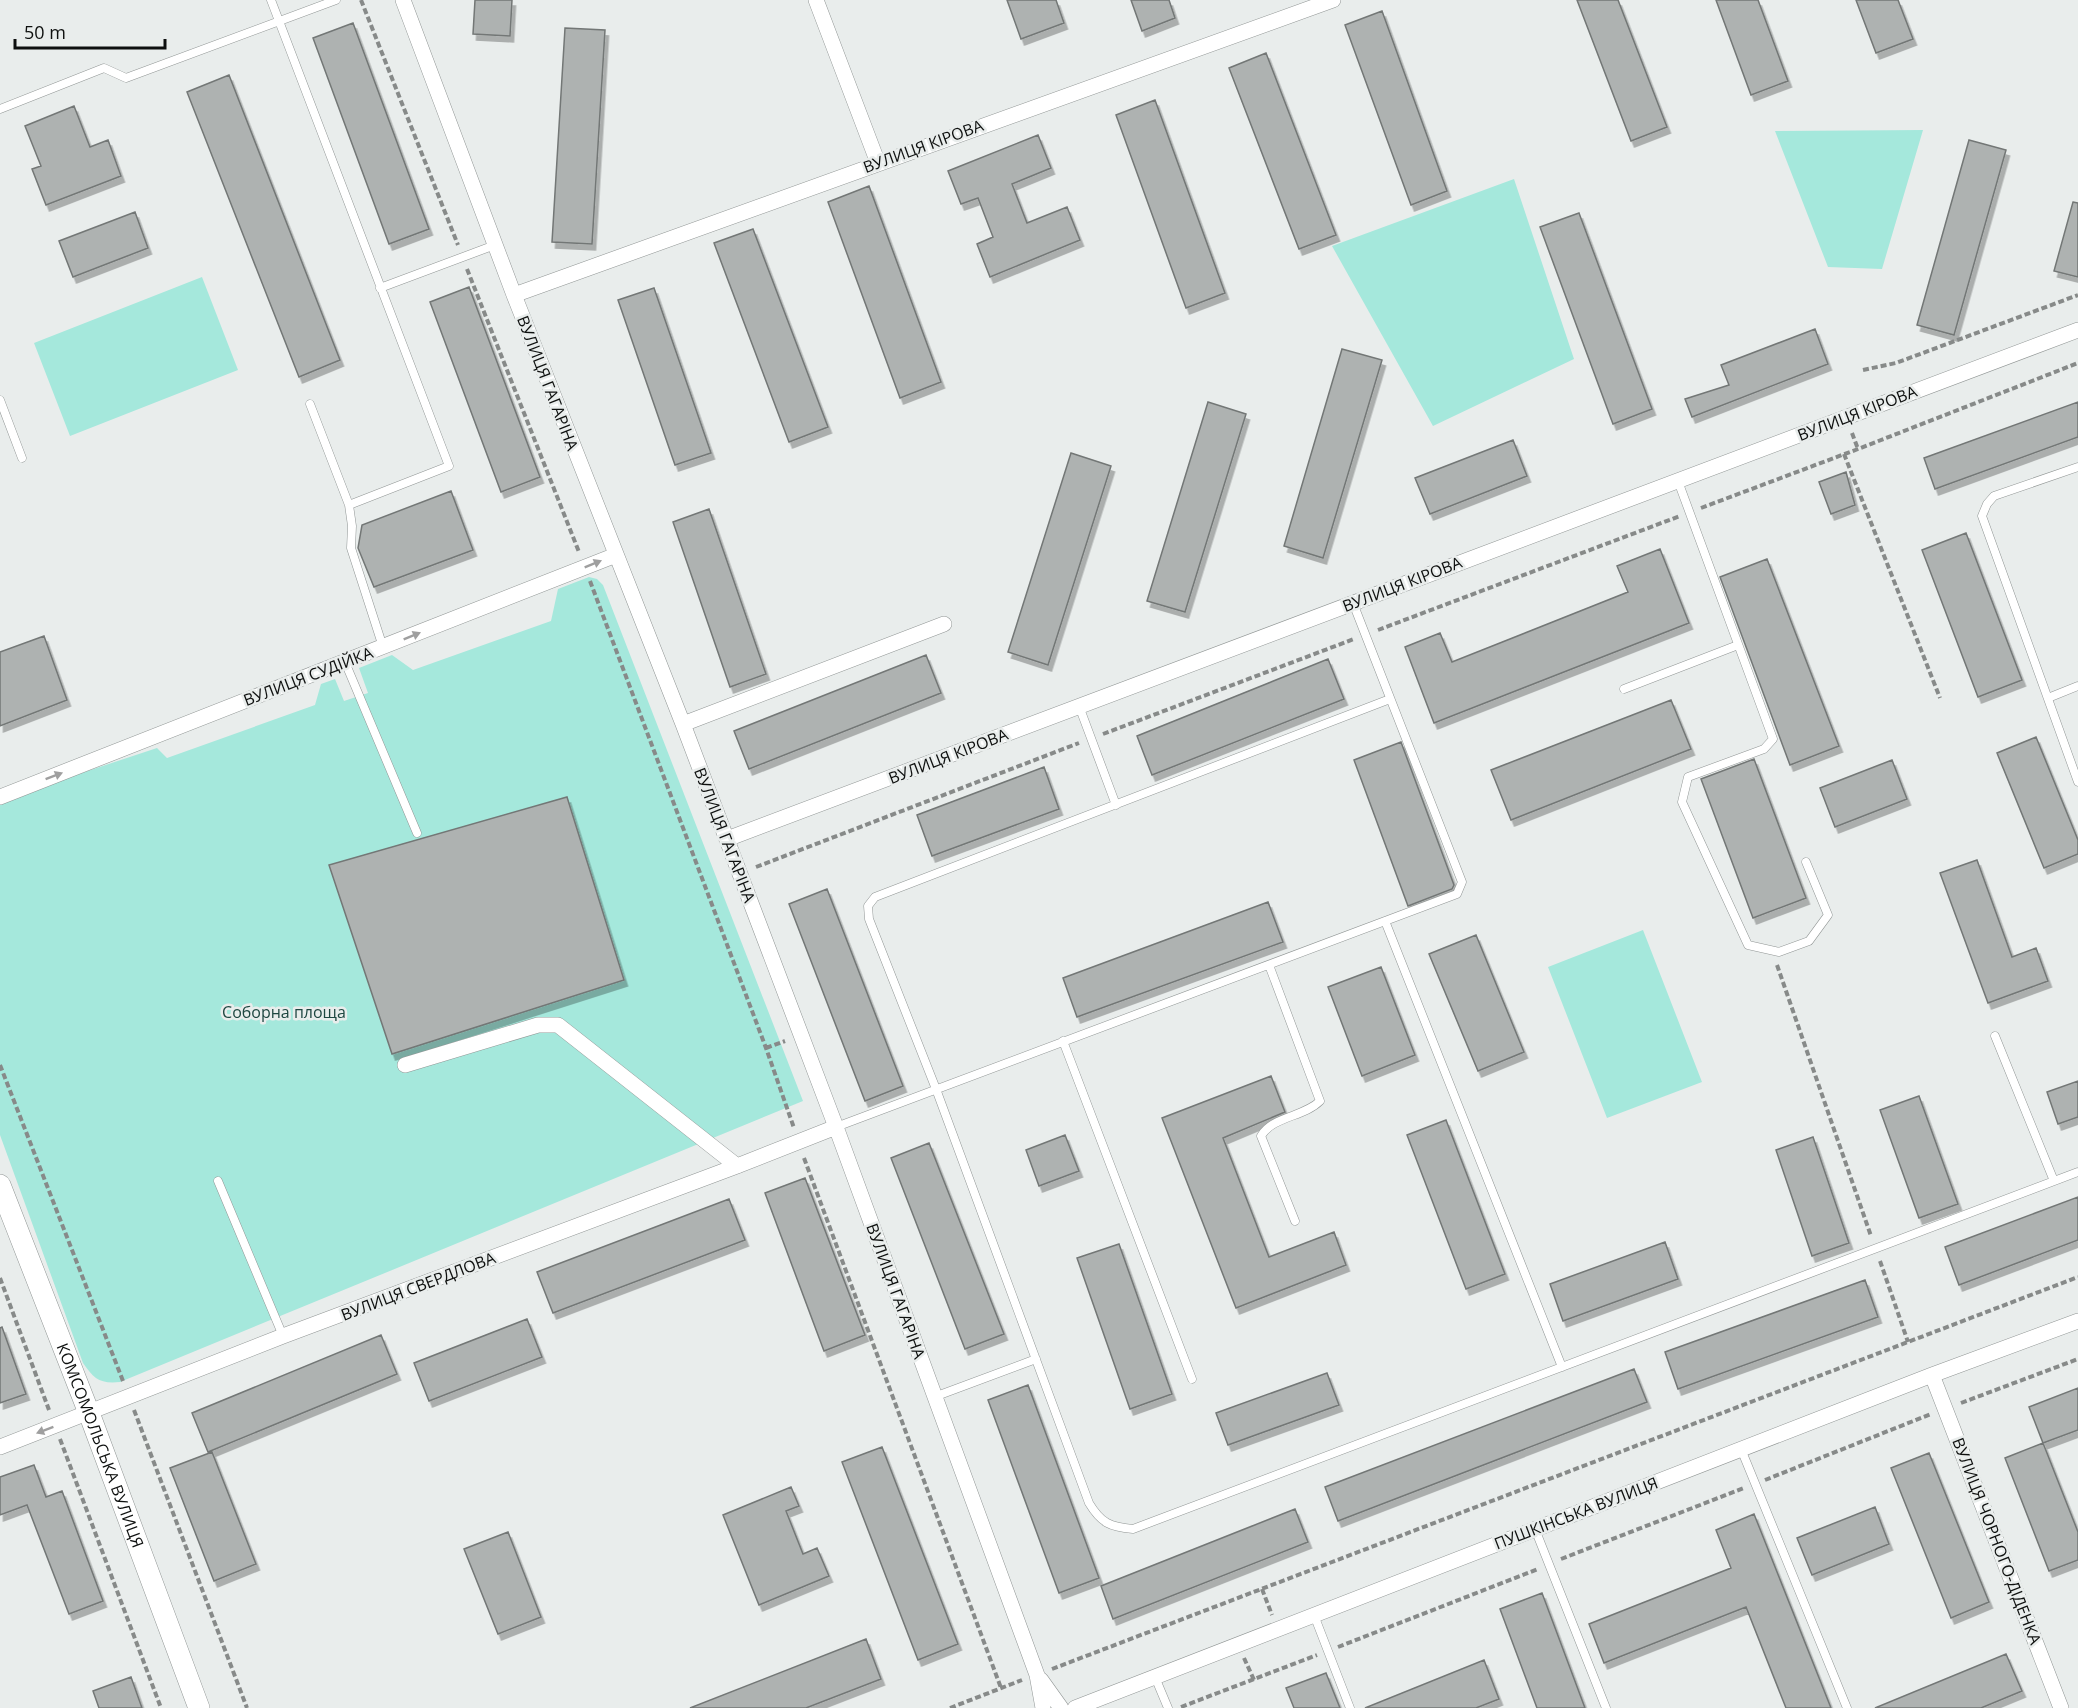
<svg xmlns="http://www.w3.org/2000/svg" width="2078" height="1708" font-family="'Open Sans',sans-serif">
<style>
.green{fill:#a5e8dc}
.building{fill:#aeb2b1;stroke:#737776;stroke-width:1.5;filter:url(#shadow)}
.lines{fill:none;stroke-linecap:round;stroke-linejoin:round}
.lane-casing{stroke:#919695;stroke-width:9}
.street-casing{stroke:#919695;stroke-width:16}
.secondary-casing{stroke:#919695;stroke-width:22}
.path{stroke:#878a89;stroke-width:4;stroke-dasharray:6 3;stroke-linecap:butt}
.lane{stroke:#fff;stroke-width:8}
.street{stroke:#fff;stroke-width:15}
.secondary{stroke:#fff;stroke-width:21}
.oneway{fill:#9f9f9f}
.labels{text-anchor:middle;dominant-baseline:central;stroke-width:5;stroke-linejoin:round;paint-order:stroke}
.street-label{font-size:16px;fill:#0e100f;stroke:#e9edec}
.park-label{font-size:16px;fill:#1e4741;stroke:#e9edec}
</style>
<defs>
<filter id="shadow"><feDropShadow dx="3.5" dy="6" stdDeviation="0" flood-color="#0004"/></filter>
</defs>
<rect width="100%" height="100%" fill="#e9edec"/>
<!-- green -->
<path class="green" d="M1923,130L1882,269L1828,267L1775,131Z
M1514,179L1574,359L1433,426L1332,246Z
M202,277L238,370L70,436L34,343Z
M589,577L597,579L603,585L803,1101L120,1382C100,1384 94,1379 83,1363L0,1135V800L157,748L167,758L315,705L321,684L335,679L344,701L368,693L359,668L392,655L413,670L551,621L558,589Z
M1643,930L1702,1082L1607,1118L1548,967Z"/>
<!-- building -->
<path class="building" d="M475,0H512L510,36L473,34Z
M1007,0H1056L1064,23L1021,39Z
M1131,0H1169L1175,18L1142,31Z
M1577,0H1618L1667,127L1631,141Z
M1716,0H1758L1788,81L1751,95Z
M1856,0H1898L1913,39L1876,53Z
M1382,11L1447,191L1411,205L1345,25Z
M353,23L429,229L389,244L313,38Z
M565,28L605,30L592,244L552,242Z
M1266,53L1336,235L1299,249L1229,68Z
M229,75L340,360L299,377L187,92Z
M1155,100L1225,293L1186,308L1116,115Z
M74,106L90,147L108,140L121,176L46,205L32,169L41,166L25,126Z
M1038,135L1051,168L1012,184L1027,223L1067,207L1080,240L990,277L977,244L993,237L978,198L961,204L948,171Z
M1969,140L2006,150L1954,335L1917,325Z
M869,186L941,382L900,398L828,202Z
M2073,202L2078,203V277L2054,271Z
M135,212L148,248L73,277L59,241Z
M1579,213L1652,409L1613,424L1540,227Z
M753,229L828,427L789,442L714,243Z
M469,287L540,477L501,492L430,302Z
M654,288L711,453L675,465L618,300Z
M1815,329L1828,364L1692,417L1685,399L1729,385L1721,365Z
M1342,349L1382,360L1323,558L1284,546Z
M1208,402L1246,414L1185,612L1147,601Z
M2078,402V437L1935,489L1924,458Z
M1513,440L1527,476L1430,514L1415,478Z
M1071,453L1111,466L1048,665L1008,652Z
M1846,472L1855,505L1831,514L1819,482Z
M451,491L473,550L374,587L358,548L362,525Z
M709,509L766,674L730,687L673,522Z
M1966,533L2022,680L1978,697L1922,550Z
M1660,549L1689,623L1434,723L1405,647L1440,633L1452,662L1628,592L1617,566Z
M1767,559L1839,746L1790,765L1720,577Z
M44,636L67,700L0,726V652Z
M926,655L941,693L749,769L734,731Z
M1328,659L1344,699L1152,775L1137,736Z
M1671,700L1691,749L1511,820L1491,770Z
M2036,737L2078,840V854L2044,868L1997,753Z
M1401,742L1454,885L1452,889L1408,906L1354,760Z
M1754,759L1806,898L1753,918L1701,779Z
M1892,760L1907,799L1835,827L1820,788Z
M1044,767L1059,809L932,856L917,815Z
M567,797L624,980L392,1054L329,865Z
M1977,860L2012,957L2036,948L2048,981L1988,1003L1940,873Z
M827,889L903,1086L865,1101L789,904Z
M1268,902L1283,942L1077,1017L1063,978Z
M1476,935L1524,1052L1478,1071L1429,954Z
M1381,967L1415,1055L1362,1076L1328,987Z
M1271,1076L1285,1112L1223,1138L1269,1257L1334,1232L1346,1265L1236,1308L1162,1118Z
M2078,1081V1117L2058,1124L2047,1092Z
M1919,1096L1958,1204L1919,1218L1880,1110Z
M1446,1120L1505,1274L1466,1289L1407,1135Z
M1065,1135L1079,1171L1039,1186L1026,1150Z
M1813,1137L1849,1243L1812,1256L1776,1150Z
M929,1143L1004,1334L965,1349L891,1158Z
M805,1178L865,1335L824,1351L765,1193Z
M2078,1197V1240L1959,1285L1945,1247Z
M729,1199L745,1240L553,1313L537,1272Z
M1665,1242L1678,1279L1563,1321L1550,1284Z
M1119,1244L1172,1394L1130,1409L1077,1258Z
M1865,1280L1878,1317L1678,1389L1665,1352Z
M527,1319L542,1357L429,1401L414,1363Z
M2,1327L26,1394L0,1403V1328Z
M381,1335L397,1374L208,1452L192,1413Z
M1634,1369L1647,1402L1338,1521L1325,1487Z
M1327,1373L1339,1405L1228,1445L1216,1413Z
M1028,1385L1099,1578L1059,1593L988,1400Z
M2078,1388V1430L2043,1443L2029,1407Z
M2043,1443L2078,1532V1560L2049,1571L2005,1458Z
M882,1447L958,1644L918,1660L842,1462Z
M212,1452L256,1564L214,1581L170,1468Z
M1929,1453L1989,1602L1951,1618L1891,1468Z
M34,1465L46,1497L62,1491L103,1601L69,1614L27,1505L0,1515V1477Z
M791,1487L799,1506L786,1511L803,1554L817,1548L829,1576L759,1605L723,1515Z
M1875,1507L1889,1544L1812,1575L1797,1538Z
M1295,1509L1308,1542L1113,1619L1101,1586Z
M1754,1514L1831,1708H1786L1746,1607L1604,1663L1589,1624L1731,1568L1716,1530Z
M508,1532L541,1617L498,1634L464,1549Z
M1542,1593L1585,1708H1537L1500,1609Z
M866,1639L881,1679L806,1708H690Z
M2006,1654L2022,1691L1981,1708H1875Z
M1484,1660L1499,1699L1476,1708H1365Z
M1326,1673L1340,1708H1294L1286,1688Z
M131,1677L142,1708H99L93,1691Z"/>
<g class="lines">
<!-- lane casing -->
<g class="lane-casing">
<path id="lane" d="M271,0L449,466L349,505L352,526L351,548L383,647
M0,109L104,68L126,78L336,0
M380,288L495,245
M0,400L22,458
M310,404L349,505
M2078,467L1994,496L1987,504L1982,516L2078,782
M1678,481L1773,739L1764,749L1688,777L1682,802L1748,945L1779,952L1809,941L1828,915L1806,862
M345,662L417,833
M1624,689L1738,645
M2048,698L2078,686
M1390,699L875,897L868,906L869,919L936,1089L1089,1503C1101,1523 1110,1527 1133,1529L2078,1172
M1079,706L1116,805
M1385,921L1562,1367
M1269,965L1320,1101C1304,1117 1273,1116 1261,1136L1295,1221
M1995,1036L2054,1181
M1063,1041L1192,1379
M836,1127L1457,894L1462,882L1353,603
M218,1181L283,1336
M934,1397L1036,1359
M1741,1449L1847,1708
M1535,1529L1606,1708
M1314,1615L1350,1708
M1155,1677L1168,1708"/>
</g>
<!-- street casing -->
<g class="street-casing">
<path id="street" d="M403,0L514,295L683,724L836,1127L1037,1675L1043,1708
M816,0L878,163
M514,295L1333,0
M683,724L944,624
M0,797L616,555
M727,839L2078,330
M405,1065L538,1025H558L737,1166
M1932,1375L2061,1708
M0,1447L283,1336L737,1166L836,1127
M1041,1680L1061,1708
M1075,1708L1932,1375L2078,1321"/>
</g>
<!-- secondary casing -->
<g class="secondary-casing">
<g id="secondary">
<path id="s1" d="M0,1185L89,1413L199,1708"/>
</g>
</g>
<!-- path -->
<path class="path" d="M361,0L458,245
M467,269L579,552
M1863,370L1896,363L2078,295
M1852,433L1858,449
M1844,454L1940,698
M1701,508L1858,449L2078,363
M590,581L766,1048L794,1128
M1378,630L1680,516
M1103,734L1354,639
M756,867L1079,743
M1777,965L1871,1236
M766,1048L785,1041
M0,1065L123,1381
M804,1158L1001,1688
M1880,1261L1908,1342
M0,1278L49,1410
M1961,1403L2078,1359
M134,1410L247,1708
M60,1439L161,1708
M1765,1480L1931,1414
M1561,1559L1744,1488
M1262,1589L1272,1615
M1338,1647L1538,1569
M1244,1658L1254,1680
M1052,1669L2078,1277
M1181,1707L1317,1655
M950,1708L1022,1680"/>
<!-- lane -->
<use href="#lane" class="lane"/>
<!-- street -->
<use href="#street" class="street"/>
<!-- secondary -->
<use href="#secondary" class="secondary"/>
</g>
<!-- one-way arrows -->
<defs><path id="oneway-solid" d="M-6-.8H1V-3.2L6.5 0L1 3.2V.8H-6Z" transform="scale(1.5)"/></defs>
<g class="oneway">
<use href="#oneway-solid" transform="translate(593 564) rotate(-22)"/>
<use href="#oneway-solid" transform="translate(412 636) rotate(-22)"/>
<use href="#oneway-solid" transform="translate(54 776) rotate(-21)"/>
<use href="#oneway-solid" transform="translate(45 1430) rotate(159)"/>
</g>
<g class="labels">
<!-- street labels -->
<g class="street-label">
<text transform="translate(923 146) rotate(-20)">ВУЛИЦЯ КІРОВА</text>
<text transform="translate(548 383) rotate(69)">ВУЛИЦЯ ГАГАРІНА</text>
<text transform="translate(1857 413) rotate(-21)">ВУЛИЦЯ КІРОВА</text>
<text transform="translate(1402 584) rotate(-21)">ВУЛИЦЯ КІРОВА</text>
<text transform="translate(308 676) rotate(-21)">ВУЛИЦЯ СУДІЙКА</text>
<text transform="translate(948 756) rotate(-21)">ВУЛИЦЯ КІРОВА</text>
<text transform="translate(725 835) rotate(69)">ВУЛИЦЯ ГАГАРІНА</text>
<text transform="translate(418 1286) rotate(-21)">ВУЛИЦЯ СВЕРДЛОВА</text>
<text transform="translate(896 1291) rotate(70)">ВУЛИЦЯ ГАГАРІНА</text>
<text stroke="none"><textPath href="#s1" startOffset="279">КОМСОМОЛЬСЬКА ВУЛИЦЯ</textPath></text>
<text transform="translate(1576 1513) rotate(-21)">ПУШКІНСЬКА ВУЛИЦЯ</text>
<text transform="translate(1997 1541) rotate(69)">ВУЛИЦЯ ЧОРНОГО-ДІДЕНКА</text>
</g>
<!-- park labels -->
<g class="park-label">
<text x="284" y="1012">Соборна площа</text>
</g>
</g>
<!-- scale -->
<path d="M15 39v9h150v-9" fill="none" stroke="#0e100f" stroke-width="3"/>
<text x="24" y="39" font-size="18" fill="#0e100f" stroke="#e9edec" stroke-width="4.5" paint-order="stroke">50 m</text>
</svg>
